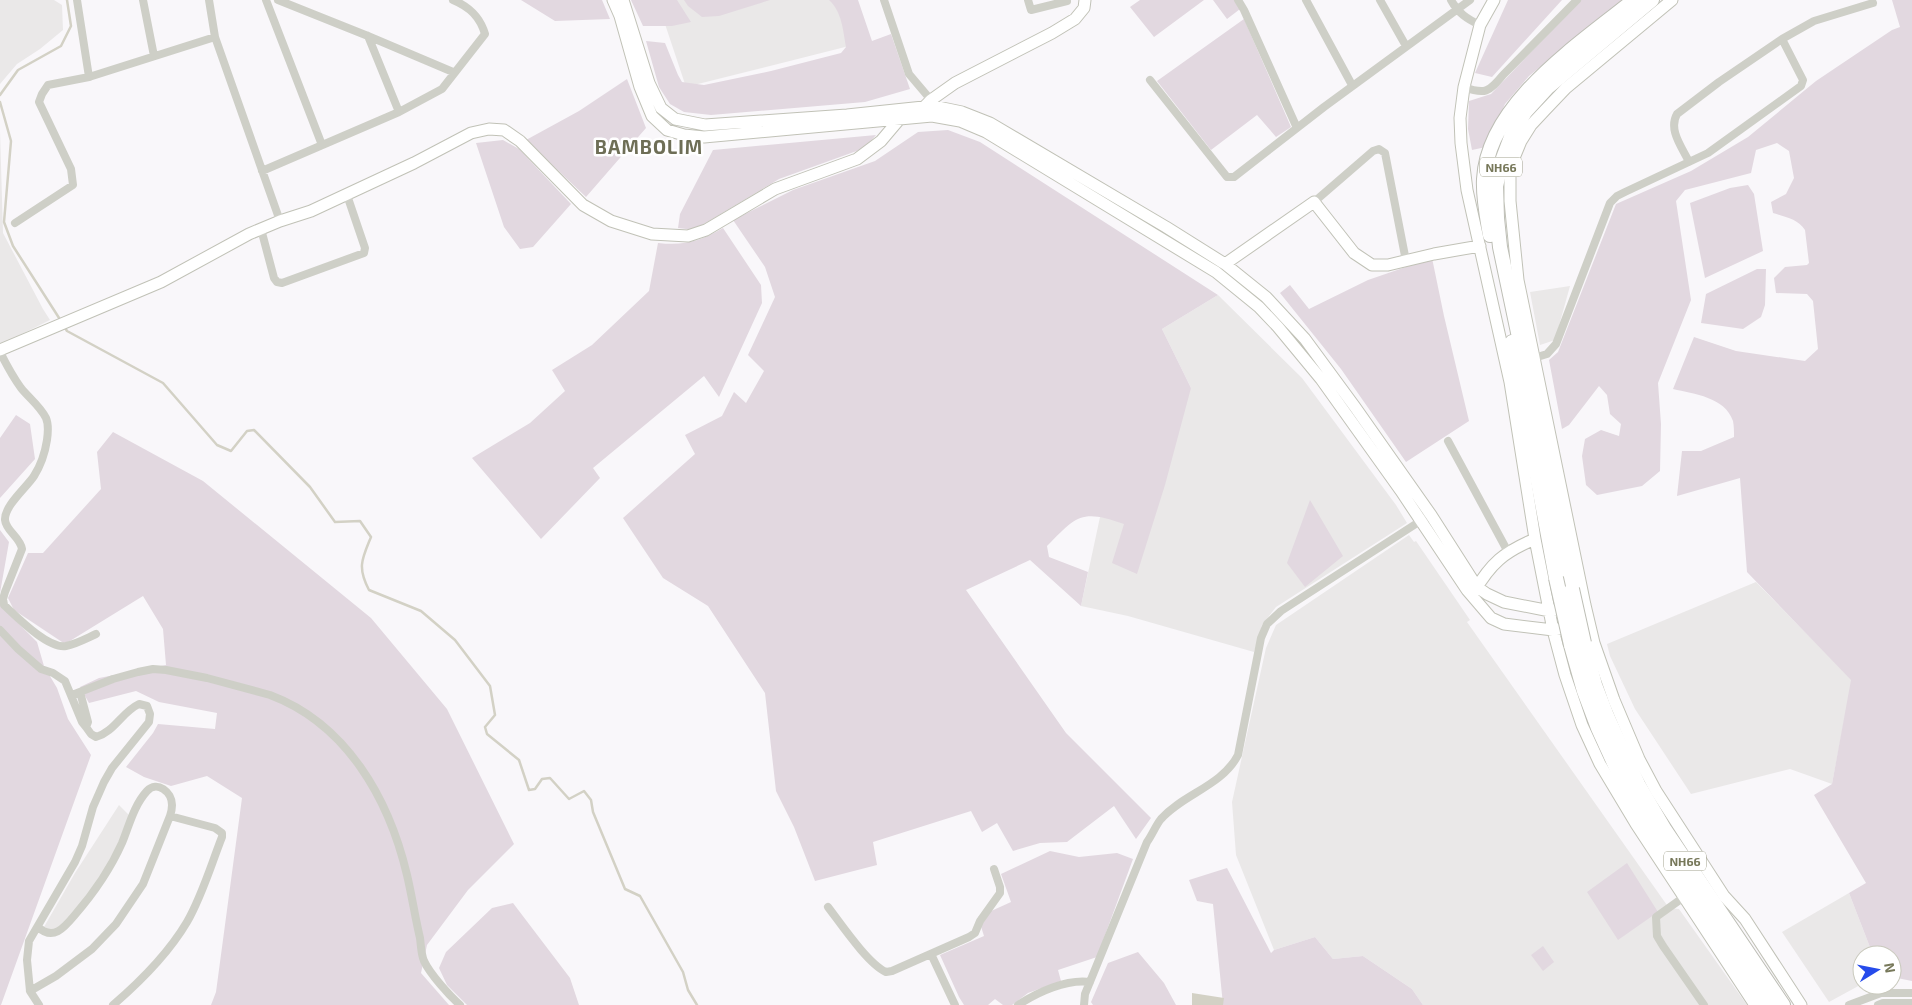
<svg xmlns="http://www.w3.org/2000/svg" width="1912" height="1005" font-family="'Exo 2',sans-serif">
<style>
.built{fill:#eae8e8}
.green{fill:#e2d8e0}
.water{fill:#d3d1c5}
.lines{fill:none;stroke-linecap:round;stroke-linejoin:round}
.stream{stroke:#d3d1c5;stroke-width:2.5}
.secondary-casing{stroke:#c1c2b7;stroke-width:13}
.highway-casing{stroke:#bdbeb5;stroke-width:16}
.street{stroke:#cecfc7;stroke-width:8}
.secondary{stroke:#fff;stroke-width:11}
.highway{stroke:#fff;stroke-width:14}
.highway-bridge-casing{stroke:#bdbeb5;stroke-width:16;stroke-linecap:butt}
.highway-bridge{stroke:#fff;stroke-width:14}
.labels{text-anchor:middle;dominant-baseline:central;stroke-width:5;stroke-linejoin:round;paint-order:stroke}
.shield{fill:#fff;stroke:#a0a08c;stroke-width:1}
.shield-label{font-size:12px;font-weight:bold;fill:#77785a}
.district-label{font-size:19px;font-weight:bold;letter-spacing:1px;fill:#6e6e56;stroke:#fff}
</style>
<rect width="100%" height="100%" fill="#f9f7fa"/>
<!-- built -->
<path class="built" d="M0,0H54L62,5L63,30L40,49L17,64L0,84Z
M655,0H845L853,45L686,87L663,18Z
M0,131L3,233L43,309L50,320L0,345Z
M1570,286L1555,340L1540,345L1530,292Z
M1218,295L1302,378L1396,505L1407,523L1276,607L1262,625L1254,652L1128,616L1081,606L1103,503L1191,388L1162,329Z
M1409,535L1414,542L1416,541L1470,620L1467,622L1669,908L1679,909L1747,1005H1423L1412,989L1363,956L1333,959L1315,937L1274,950L1236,855L1232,802L1266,648L1276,625Z
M1756,582L1852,680L1832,784L1790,769L1691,794L1635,709L1610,656L1607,644Z
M119,805L130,816L124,834L102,879L61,929L52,931L44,927L75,873Z
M1849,893L1873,955H1862V984L1829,1002L1782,932Z"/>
<!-- green -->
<path class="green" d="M521,0H602L610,19L555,21Z
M631,0H677L691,22L672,26H643Z
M684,0H770L719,16L702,17L688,6Z
M829,0H858L872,41L891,34L910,89L865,102L711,115L684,112L670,104L659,87L646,41L665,43L678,75L682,82L704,85L771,71L841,53L846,47C843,30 842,12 829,0Z
M1140,0H1204L1154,37L1130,7Z
M1213,0H1241L1244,6L1227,19Z
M1508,0H1562L1492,77L1475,73Z
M1581,0H1622L1529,76L1505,104L1486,147L1472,150L1468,129L1469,101L1491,94Z
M1892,0H1912V981L1892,977V955H1873L1849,893L1866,883L1814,795L1832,784L1851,680L1747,572L1740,478L1677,496L1682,451H1701L1734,437C1734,432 1734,426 1733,421C1725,397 1694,394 1673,389L1694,337L1736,351L1805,361L1818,349L1813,301L1807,294L1776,293L1774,278L1785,267L1807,265L1809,263L1805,230C1798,219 1785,217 1773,213L1771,202L1786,194L1794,178L1789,151L1777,143L1756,150L1751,173L1685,190L1676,201L1691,300L1658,383L1661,424L1660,471L1642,486L1597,495L1586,485L1582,456L1585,439L1601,430L1619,436L1621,424L1610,414L1607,395L1599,386L1569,425L1562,429L1549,360L1558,352L1616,204L1691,171L1748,137L1816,81L1892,30L1900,27Z
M1244,19L1291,127L1276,137L1257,115L1211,150L1157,81Z
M627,79L646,128L586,197L526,140L579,111Z
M948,130L980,142L1218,295L1162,329L1191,388L1165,485L1137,574L1112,563L1124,524C1082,509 1077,515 1047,546L1049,557L1088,572L1081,606L1030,560L966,590L1066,733L1151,818L1136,839L1114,806L1067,842L1040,843L1013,851L997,823L982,832L971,811L873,842L877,865L815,881L794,827L776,791L765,693L708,606L663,578L623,518L695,454L685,435L722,416L734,392L746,403L764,371L748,355L775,297L765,267L733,220L793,190L875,161L918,132Z
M876,135L865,148L779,179L694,230L678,228L680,214L713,150Z
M503,140L519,149L571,204L533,247L520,249L504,227L476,143Z
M1748,185L1754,194L1763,251L1705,278L1690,203L1730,188Z
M723,228L761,285L762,303L719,397L704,376L593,468L600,478L541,539L472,458L530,423L565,391L552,370L592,345L649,291L658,243C685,246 700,241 723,228Z
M1432,258L1444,316L1469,421L1406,462L1341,369L1280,293L1290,285L1309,309L1368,280Z
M1757,269H1766L1765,305L1761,317L1743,329L1701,323L1706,294Z
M16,415L30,424L35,459L0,498V438Z
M113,432L203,481L371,618L447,709L514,844L468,890L427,945L421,973L449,1005H211L216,992L242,798L207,776L171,786L144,777L126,767L153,733L158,724L215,729L217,713L159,702L136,691L89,703L80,687L99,678L166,665L163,629L143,596L65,644L14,610L8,598L28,553H43L101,489L97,452Z
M1310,500L1343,556L1305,587L1287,563Z
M0,530L9,542L0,593Z
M0,605L37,642L44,666L57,688L68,719L91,755L1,1005H0Z
M1050,851L1079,857L1117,853L1133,859L1097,957L1058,970L1061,981L1028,993L1012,1005H1003L995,999L988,1005H964L959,997L940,955L984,936L978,917L1011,902L1001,874Z
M1627,863L1658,912L1618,940L1587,892Z
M1227,868L1271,953L1274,950L1315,937L1333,959L1363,956L1412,989L1423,1005H1223L1213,904L1197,901L1189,880Z
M513,903L570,978L579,1005H467L447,985L439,968L446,952L492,908Z
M1543,946L1554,962L1543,971L1531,955Z
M1138,952L1164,983L1176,1005H1093L1091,1002L1108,963Z"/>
<!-- water -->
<path class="water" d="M1192,993L1224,998L1223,1005H1192Z"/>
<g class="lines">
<!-- stream -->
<path class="stream" d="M0,95L18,70L61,46L71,26L67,0
M0,102L11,141L4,222L13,246L61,321
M64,326L67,331L163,383L217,445L231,451L247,431L254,430L310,487L335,522L360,521L371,537C362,559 357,567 369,590L421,611L455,640L490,686L495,715L485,727L487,734L519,760L529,790L535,789L542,779L550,778L569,799L584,791L591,800L593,812L625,889L640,896L683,972L688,990L697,1005"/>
<!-- secondary casing -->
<g class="secondary-casing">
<path id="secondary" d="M613,0L620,16L640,87L652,116L667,130L684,135L704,137L932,116L960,121L986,132L1216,272L1259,307L1278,327L1321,379L1401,491L1467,590L1491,618L1504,624L1553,630L1589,624
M623,0L649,83L661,108L675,119L705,125L847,115L933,106L962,112L990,123L1166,227L1225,264L1266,297L1305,339L1355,407L1431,515L1477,587L1487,594L1504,602L1550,611L1585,605
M1494,0L1480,25L1464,87L1460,118L1461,143L1467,190L1510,382L1535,539L1553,630L1565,675L1582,725L1600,764L1636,824L1755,1005
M1672,0L1566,88L1546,109L1531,125L1521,141L1514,158L1510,175V201L1518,280L1585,605L1594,643L1614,700L1639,759L1656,791L1724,896L1745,919L1801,1005
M924,110V107L931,100L955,83L1052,33L1075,19L1084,8L1085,0
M1225,264L1314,202L1354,253L1372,265H1388L1434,254L1480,246
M0,350L161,282L249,234L280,221L311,211L414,163L471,133L489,129L504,130L520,141L583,205L611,221L652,234L688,236L706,230L775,189L857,159L881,141L903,115
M1474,592C1491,563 1504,552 1535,539"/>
</g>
<!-- highway casing -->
<g class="highway-casing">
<path id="highway" d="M1490,235C1487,217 1483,198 1484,179C1488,103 1580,44 1634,0
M1512,342L1556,578
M1572,589L1500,247L1497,218L1496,186L1502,161L1511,137L1525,112L1547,88L1652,0
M1584,643L1595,685L1607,716L1638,784L1665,830L1783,1005
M1571,645L1584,691L1598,728L1624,785L1665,854L1768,1005"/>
</g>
<!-- street -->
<path class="street" d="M77,0L89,77
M143,0L154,56
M209,0L215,37L280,221
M266,0L322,145
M278,0L368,36L453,72
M884,0L909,74L931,100
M1028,0L1031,10L1067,1
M1238,0L1244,10L1297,128
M1306,0L1352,85
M1380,0L1406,46
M1451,0C1458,13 1467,19 1480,25
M368,36L399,112
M1150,80L1227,177H1234L1324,107L1470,0
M1464,87C1485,95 1489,92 1503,75L1577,0
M1689,162C1682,147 1668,130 1677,114L1719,82L1782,39L1814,21L1873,3
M262,171L399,112L442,89L485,34C480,17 470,7 453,0
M1314,202L1373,151L1379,149L1385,153L1406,261
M15,223L73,185L71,169L39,102L42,94L48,85L89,77L215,37
M261,229L274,278L277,282L282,283L364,253L365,248L347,195
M0,352C6,364 13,377 21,388C29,398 40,406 46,418C49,425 48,433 47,440C45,453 41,465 34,476C27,487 4,506 5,520C6,531 20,537 22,549L5,592L3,599L4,605C17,617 48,649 66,646C76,644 87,638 96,634
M1534,358L1547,354L1556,344L1610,203L1617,196L1625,192L1708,153L1801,86L1803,80L1782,39
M1448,441L1508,552
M0,630L18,649L41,669L53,673L65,681L82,722L86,727L88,722L80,692
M72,695L113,679L138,672L153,669L166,670L207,678L270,695C347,724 389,799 407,875C412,896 415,917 420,938C421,945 421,954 424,961C430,974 449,995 460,1005
M1684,897L1656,917L1657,936L1663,946L1704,1005
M828,907C841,924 868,964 886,972L892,971L969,937L975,933L980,921L1000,893V887L994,869
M931,954L955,1005
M30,991L56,976L92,949L116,924L143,884L170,816C171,813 172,808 172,805C172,792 157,780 147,791C134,805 129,826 122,843C110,870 94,893 74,916C64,928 53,941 38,927
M39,1005L30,991L27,960L29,941L75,862L82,846L93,807L104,782L112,768L149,722L150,714L147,706L139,704C122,712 114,732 96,737L91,734L86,727
M113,1005C141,981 168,954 187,922C202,896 211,865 222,837V833L215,828L170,816
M1018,1005C1038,992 1066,979 1090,982
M1084,1005L1085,994L1147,842C1152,835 1156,825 1161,819C1183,794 1222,786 1238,755L1261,638L1267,624L1281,611L1425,518
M1849,1005L1881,993H1912
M1878,1005L1883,1003H1912"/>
<!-- secondary -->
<use href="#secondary" class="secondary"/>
<!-- highway -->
<use href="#highway" class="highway"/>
<!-- highway-bridge casing -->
<g class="highway-bridge-casing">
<path id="highway-bridge" d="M1556,578L1571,645
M1572,589L1584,643"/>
</g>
<!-- highway-bridge -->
<use href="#highway-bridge" class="highway-bridge"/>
</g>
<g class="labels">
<!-- shield labels -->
<g class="shield">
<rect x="1480" y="157.5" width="42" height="19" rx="4"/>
<rect x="1664" y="851.5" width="42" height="19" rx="4"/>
</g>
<g class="shield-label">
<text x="1501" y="167">NH66</text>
<text x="1685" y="861">NH66</text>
</g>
<!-- district labels -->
<g class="district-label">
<text x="649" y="146">BAMBOLIM</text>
</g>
</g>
<!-- north arrow -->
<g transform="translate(1877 970) rotate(80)"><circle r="24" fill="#ffffff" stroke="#c9c9bd"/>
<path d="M0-4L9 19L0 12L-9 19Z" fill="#264beb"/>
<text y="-8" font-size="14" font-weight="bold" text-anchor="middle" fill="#77785a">N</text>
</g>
</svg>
